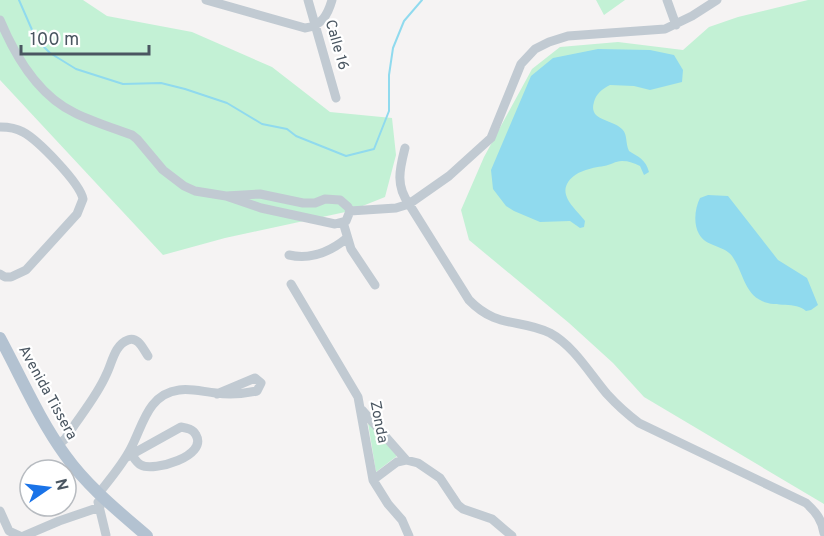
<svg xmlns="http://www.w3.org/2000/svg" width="824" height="536" font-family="Overpass,sans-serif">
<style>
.green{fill:#c3f1d5}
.water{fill:#90daee}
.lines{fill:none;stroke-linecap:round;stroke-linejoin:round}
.stream{stroke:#90daee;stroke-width:2}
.minor{stroke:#c1cad2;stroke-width:9}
.major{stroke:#b3c2d1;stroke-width:12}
.labels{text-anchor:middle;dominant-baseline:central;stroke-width:4.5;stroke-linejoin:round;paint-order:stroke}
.street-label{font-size:15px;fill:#4a5661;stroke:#fff}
</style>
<rect width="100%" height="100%" fill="#f5f3f3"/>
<!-- green -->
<path class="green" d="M0,0H83L107,16L192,32L272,67L330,112L392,118L396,155L385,197L350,211L225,238L163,255L0,80Z
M596,0H625L604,15Z
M808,0H824V504L644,397L613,363L569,323L469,240L461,210L484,157L532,69L560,47L618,42L683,50L709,27L738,17Z
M368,423L397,456L376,472Z"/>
<!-- water -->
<path class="water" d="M598,49L650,50L674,55L683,70L682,82L650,90L634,86L610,85C602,89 596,94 594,102C588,121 612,119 622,129C628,135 625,143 629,151C639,157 646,160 649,172L644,175L640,166C634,163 629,161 622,161C615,161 611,165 604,166C591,168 574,171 567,184C560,198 578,211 585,221L584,227L580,228L570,221L540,222L514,211L506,206L493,189L491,170L531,76L553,58Z
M708,195L728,196L778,260L807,278L818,305L811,310L806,311C795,301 777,308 762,301C744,293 743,271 732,256C724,245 706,247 699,234C693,223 695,208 700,198Z"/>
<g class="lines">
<!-- stream -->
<path class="stream" d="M19,0L36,39L50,53L76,69L123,84L161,83L185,89L227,103L262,124L287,129L296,136L346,156L374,149L389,111V75L393,48L404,21L422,0"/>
<!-- minor -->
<path class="minor" d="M206,0L305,28C322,26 328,14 332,0
M308,0L336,98
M667,0L676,25
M717,0L692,16L665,29L568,36L549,42L535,49L521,64L491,138L449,176L409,204L469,300C497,329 519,318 550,333C574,346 590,374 607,394C617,405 627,414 639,423L806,503C816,512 822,520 824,533
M0,20C15,56 39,96 75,113C93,122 113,128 132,135L137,139L163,170L184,186L195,191L226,196L261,208L335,224L346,221L350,211L348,207L340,200L325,199L315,203H303L260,194L226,196
M0,127C8,127 16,128 23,132C38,140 80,183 83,199L77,214L26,270L11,277H5L0,274
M350,211L396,208L409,204C395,185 400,168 405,148
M343,222L351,249L375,285
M289,255C311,260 330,252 347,238
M291,284L358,397L373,480L388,504L402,520L409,536
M362,410L406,460
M58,445L65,439C78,418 96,398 106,375C112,364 114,345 128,340C138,336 143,349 148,356
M127,457L181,427C187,428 193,429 196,435C208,456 154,472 141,465C137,463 134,458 132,455
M373,480L397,462L406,460L418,463L440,478L458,505L463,509L492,519L512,536
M99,493C110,479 123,464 131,448C143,425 148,394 179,390C191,388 204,392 216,393C230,395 243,394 257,391L261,383L255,378L217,394
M98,502L106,535
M0,511L9,531L20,536
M24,536L59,521L100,507"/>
<!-- major -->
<path class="major" d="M0,338C21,377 39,419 65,455C87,486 118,511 147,536"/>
</g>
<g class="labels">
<!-- street labels -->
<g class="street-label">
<text transform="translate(336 45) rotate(74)">Calle 16</text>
<text transform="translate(47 393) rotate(61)">Avenida Tissera</text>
<text transform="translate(378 422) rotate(79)">Zonda</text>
</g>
</g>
<!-- north arrow -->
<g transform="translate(48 488) rotate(76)"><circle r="28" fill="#ffffff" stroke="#b7bbc0" stroke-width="1.5"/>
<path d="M0-4.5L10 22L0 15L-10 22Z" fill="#1a73e8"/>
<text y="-9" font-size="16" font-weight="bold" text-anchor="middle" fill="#4a5661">N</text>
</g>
<!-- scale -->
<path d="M21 45v9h128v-9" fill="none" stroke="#4a5661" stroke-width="3"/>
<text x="30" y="45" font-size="18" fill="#4a5661" stroke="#ffffff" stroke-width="4.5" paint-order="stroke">100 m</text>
</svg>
